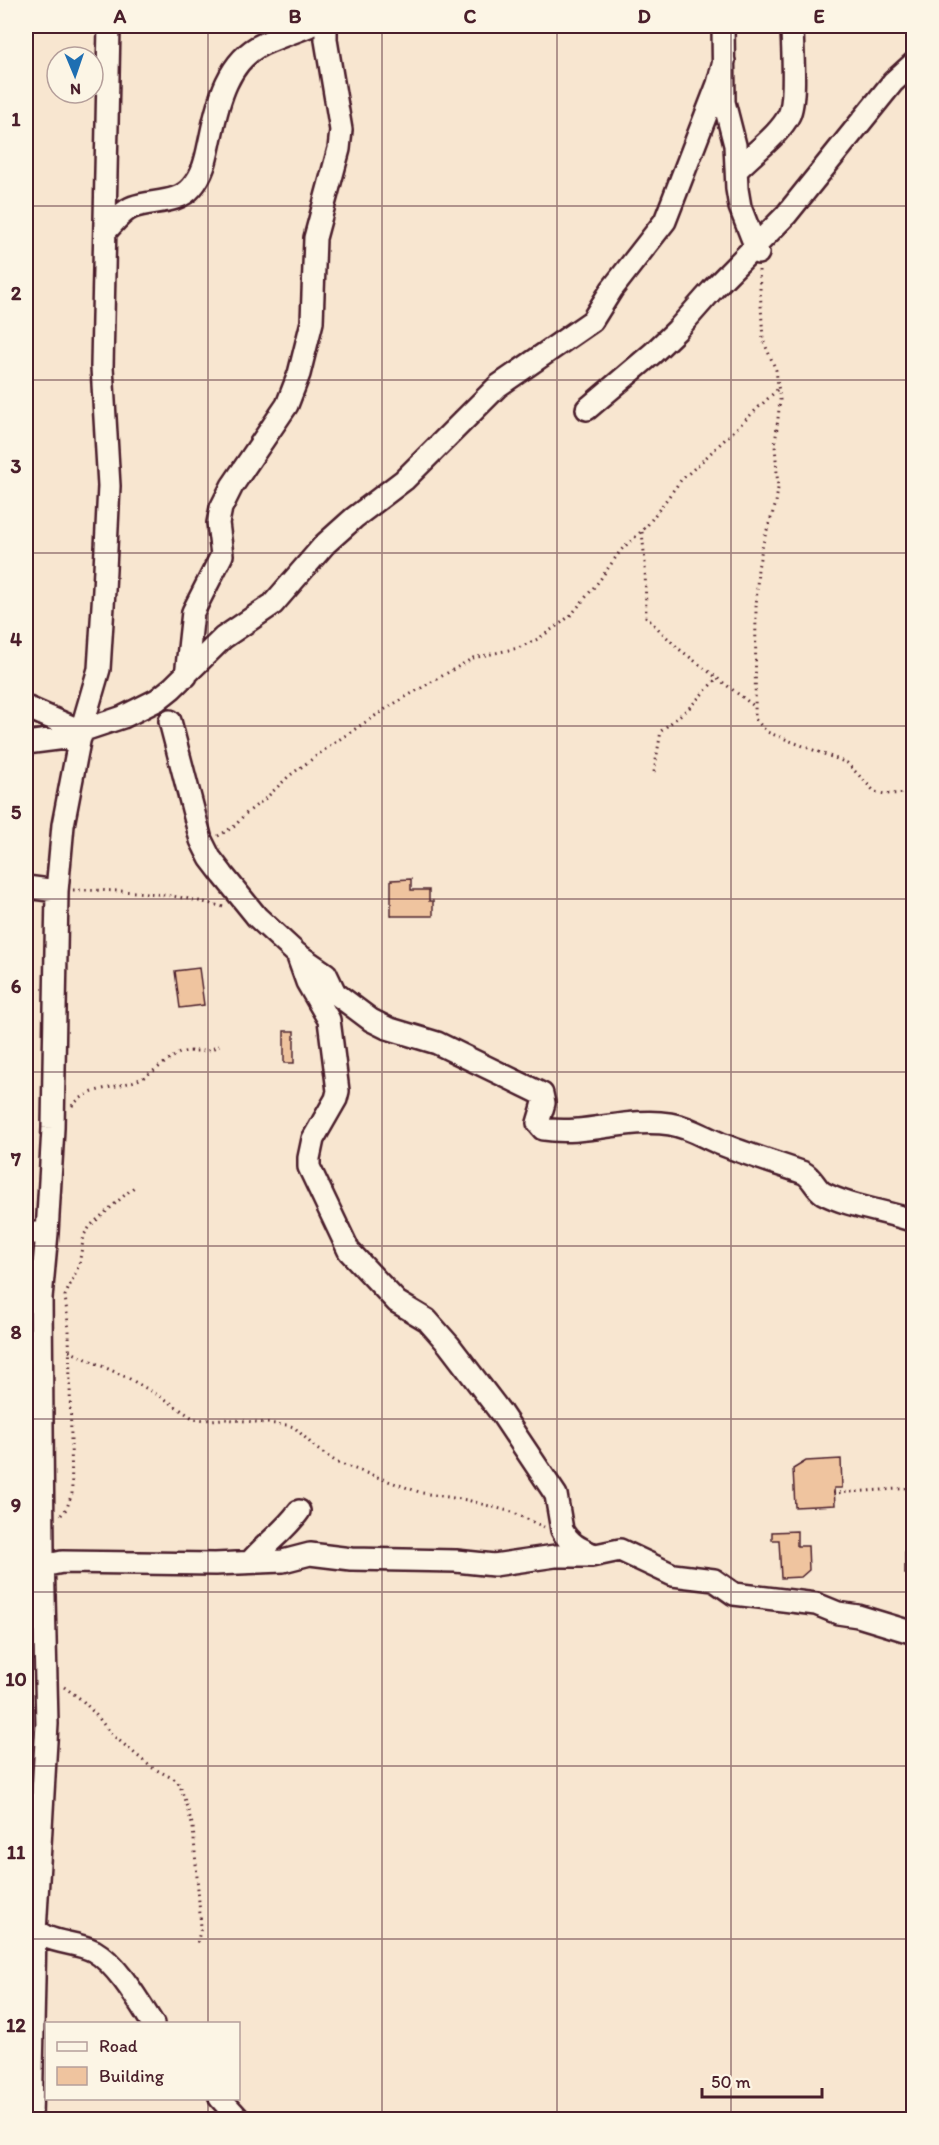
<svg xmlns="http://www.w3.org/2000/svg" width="939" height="2145" font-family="Itim,sans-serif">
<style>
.building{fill:#efc49f;stroke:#4a1f2b;stroke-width:1.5}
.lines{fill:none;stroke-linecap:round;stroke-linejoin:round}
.minor-casing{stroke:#4a1f2b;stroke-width:26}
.path{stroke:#4a1f2b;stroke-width:3;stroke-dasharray:1.5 4.5;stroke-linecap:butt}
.minor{stroke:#fcf5e5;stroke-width:21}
.grid{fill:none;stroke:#4a1f2b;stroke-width:1.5;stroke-opacity:0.55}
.neatline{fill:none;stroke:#4a1f2b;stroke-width:2}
.grid-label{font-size:20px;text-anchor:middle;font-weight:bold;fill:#4a1f2b}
</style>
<rect width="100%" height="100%" fill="#f8e6d0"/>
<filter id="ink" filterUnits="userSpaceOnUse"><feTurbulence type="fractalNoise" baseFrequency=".0167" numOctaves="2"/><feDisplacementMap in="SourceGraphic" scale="12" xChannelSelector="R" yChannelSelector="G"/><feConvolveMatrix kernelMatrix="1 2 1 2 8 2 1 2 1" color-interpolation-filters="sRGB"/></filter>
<g filter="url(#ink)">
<!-- building -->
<path class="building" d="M411,879V890H429V901H433V916H391V880Z
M199,968L204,1005L180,1008L175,971Z
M284,1031H294V1063H284Z
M841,1459L842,1488H834L835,1505L795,1507L793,1469L806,1461Z
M797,1531V1546H808L809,1570L801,1577L781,1578L779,1540H772V1532Z
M905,1552H914V1574H905Z"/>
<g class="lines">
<!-- minor casing -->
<g class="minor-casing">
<path id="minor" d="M723,26L724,102L735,145L737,189L740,207L758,253
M737,170C752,154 780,134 789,115C797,98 792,46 792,26
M106,231C114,223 122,211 133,207C152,200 178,204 192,187C205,172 207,154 211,136C218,102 228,60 263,44C278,37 294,32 309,26
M587,409L653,353L677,330L714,288L786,215L893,82L914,63
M186,676L193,612L222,555L218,523L221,508L232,486L287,405L299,374L312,322L315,238L339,149L341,130L326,40V26
M26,707L81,731L123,717L157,700L172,688L223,638L273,604L325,544L354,518L404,480L498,386L592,321L612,289L665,221L718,84L724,61
M170,721L201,840L210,858L223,875L257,917L297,954L326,974L335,993L371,1020L387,1028L437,1043L542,1094L544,1103L538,1123L543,1129C586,1136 628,1117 670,1124C689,1127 704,1137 721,1144C748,1155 776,1163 804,1173C813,1178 815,1188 823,1193C849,1207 886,1211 914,1221
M26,743L81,736
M26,887L57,891
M297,954L307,982L329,1020L338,1091L336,1099L313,1139L309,1158V1167L349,1251L397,1302L427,1320L449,1345L501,1413L556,1495L562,1530C569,1544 581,1549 594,1555
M26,1233H47
M250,1562C266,1543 285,1531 299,1511
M43,1566L62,1562L215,1564L283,1561L310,1554L351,1559L456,1561L494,1565L555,1556H591L620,1550L673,1575L714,1580L734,1594L816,1604L838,1613L858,1616L914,1633
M28,1921C44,1946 71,1939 94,1951C117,1964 139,2002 153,2024
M220,2098L240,2120
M31,2120L35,1932L47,1724L43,1553L41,1298L47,1233L53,1128L57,891L63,825L81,731L99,669L104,590L109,486L102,367L109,26"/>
</g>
<!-- path -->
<path class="path" d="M759,270L763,340L776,370L780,400L775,445L778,488L776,503L764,539L758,568L756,608L755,719L767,732L847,763L875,792L885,794L914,793
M642,532L645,562L646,617L679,649L754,706
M654,772L661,731L690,707L717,678
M218,836L235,826L244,815L266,798L289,776L334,743L390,706L473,658L518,648L538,639L561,623L572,614L599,581L621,550L646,527L681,480L698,465L779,388
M73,890C127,890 174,893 227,908
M72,1106C89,1086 117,1089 140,1079C152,1074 175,1053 183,1052C199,1049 205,1055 219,1045
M69,1351L128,1378L165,1399L194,1419L211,1420L224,1419L287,1425L294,1427L317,1449L338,1463L422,1493L467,1500L512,1512L544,1527
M914,1423V1424
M833,1493L914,1488
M61,1515L67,1508L72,1493L69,1331L65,1296L79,1265L84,1235L91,1225L134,1187
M64,1687L82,1700L98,1717L110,1733L151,1767L174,1779L180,1785L193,1827L201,1927L197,1944"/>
<!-- minor -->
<use href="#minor" class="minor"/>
</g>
</g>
<!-- grid -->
<path class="grid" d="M208,26V2024M382,26V2120M557,26V2120M731,26V2120M26,206H914M26,380H914M26,553H914M26,726H914M26,899H914M26,1072H914M26,1246H914M26,1419H914M26,1592H914M26,1766H914M26,1939H914M208,2098V2120"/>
<!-- margin -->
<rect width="939" height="2145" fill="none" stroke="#fcf5e5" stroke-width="66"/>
<!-- legend -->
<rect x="45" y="2022" width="195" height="78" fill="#fcf5e5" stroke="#b59f9b" stroke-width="1.5"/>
<rect x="57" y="2042" width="30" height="9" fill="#fcf5e5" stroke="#b59f9b" stroke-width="1.5"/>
<text x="99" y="2052" font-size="18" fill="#4a1f2b">Road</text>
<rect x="57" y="2067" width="30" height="18" fill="#efc49f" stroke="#b59f9b" stroke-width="1.5"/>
<text x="99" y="2082" font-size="18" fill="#4a1f2b">Building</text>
<!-- north arrow -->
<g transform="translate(75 75) rotate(178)"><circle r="28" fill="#fcf5e5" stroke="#b59f9b" stroke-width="1.5"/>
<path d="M0-4.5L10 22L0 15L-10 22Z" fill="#1f6fb2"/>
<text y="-9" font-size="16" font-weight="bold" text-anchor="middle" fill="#4a1f2b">N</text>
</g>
<!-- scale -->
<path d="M702 2088v9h120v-9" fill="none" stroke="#4a1f2b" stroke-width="3"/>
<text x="711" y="2088" font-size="18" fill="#4a1f2b" stroke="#fcf5e5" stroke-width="4.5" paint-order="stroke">50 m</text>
<rect x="33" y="33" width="873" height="2079" class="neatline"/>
<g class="grid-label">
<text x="120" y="23">A</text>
<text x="295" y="23">B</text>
<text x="470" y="23">C</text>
<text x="644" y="23">D</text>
<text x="819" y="23">E</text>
<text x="16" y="126">1</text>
<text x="16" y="300">2</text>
<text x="16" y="473">3</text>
<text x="16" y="646">4</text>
<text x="16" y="819">5</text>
<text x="16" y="993">6</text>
<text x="16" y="1166">7</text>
<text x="16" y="1339">8</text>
<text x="16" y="1512">9</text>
<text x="16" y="1686">10</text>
<text x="16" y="1859">11</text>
<text x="16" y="2032">12</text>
</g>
</svg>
